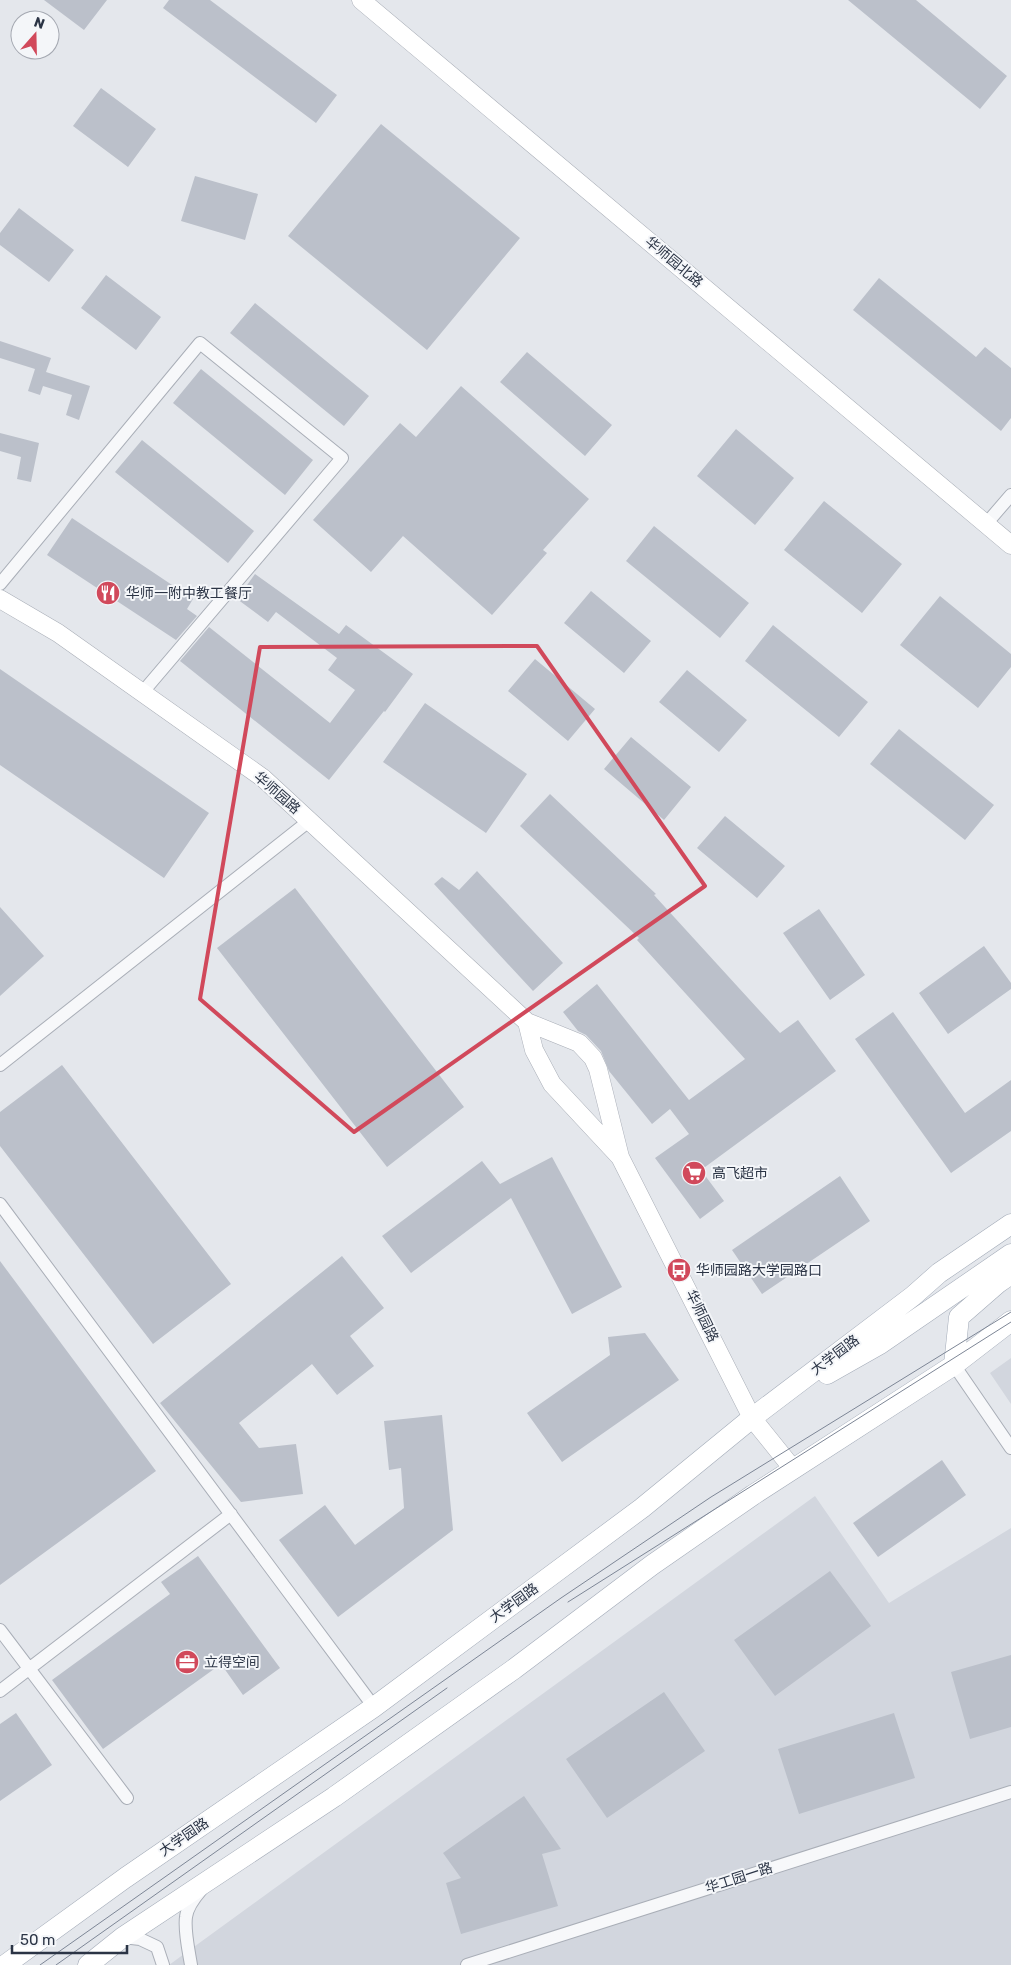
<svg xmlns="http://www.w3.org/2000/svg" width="1011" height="1965" font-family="Rubik,'Noto Sans SC',sans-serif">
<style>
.built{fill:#d2d6de}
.building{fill:#bbc0ca}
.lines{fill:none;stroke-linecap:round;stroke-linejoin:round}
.street-casing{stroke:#a9aeb7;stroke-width:14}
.secondary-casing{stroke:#a9aeb7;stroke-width:19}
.primary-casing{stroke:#a3abb8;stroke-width:21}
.street{stroke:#f7f8fa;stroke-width:12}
.secondary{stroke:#fff;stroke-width:18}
.primary{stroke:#fff;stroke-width:20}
.tram{stroke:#7d8696;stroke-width:1}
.marked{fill:none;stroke:#d1495b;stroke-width:4;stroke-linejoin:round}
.labels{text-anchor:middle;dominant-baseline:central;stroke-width:4;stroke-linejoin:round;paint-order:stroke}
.street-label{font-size:14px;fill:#2b3445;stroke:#f4f6f9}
.poi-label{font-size:14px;fill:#2b3445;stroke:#f4f6f9;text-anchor:start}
</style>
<rect width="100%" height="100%" fill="#e4e7ec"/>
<!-- built -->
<path class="built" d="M1011,1358V1404L990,1373Z
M815,1496L889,1603L1011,1528V1965H169Z"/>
<!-- building -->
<path class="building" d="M44,0H107L84,30Z
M169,0H210L337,95L316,123L163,8Z
M848,0H916L1007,76L980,109Z
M101,88L156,129L128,167L73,126Z
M381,124L520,238L427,350L288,236Z
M195,176L258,194L245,240L181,221Z
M19,208L74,250L49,282L0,245V233Z
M106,275L161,317L136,350L81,308Z
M879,278L976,357L985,347L1011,368V418L1001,431L853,310Z
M255,303L369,396L344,426L230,333Z
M0,341L51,358L46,372L90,386L79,420L66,415L72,395L43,386L40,395L28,391L35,369L0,358Z
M527,352L612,425L585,456L500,382Z
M201,369L313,460L285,495L173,403Z
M461,386L589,499L543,550L547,553L492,615L403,536L371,572L313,520L400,423L416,437Z
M736,429L794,478L755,525L697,476Z
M0,433L39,443L31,482L17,479L21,457L0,451Z
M142,440L254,531L228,563L115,472Z
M824,501L902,564L862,613L784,550Z
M72,518L193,599L187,609L197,616L176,640L47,555Z
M654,526L749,603L720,638L626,561Z
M255,574L339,634L346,625L413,674L385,712L384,711L329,780L180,661L209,627L330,723L355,690L328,670L337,658L276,612L268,622L237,599Z
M591,591L651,641L624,673L564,623Z
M940,596L1011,654V667L978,708L900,645Z
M773,625L868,702L839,737L745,661Z
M535,659L595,709L568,741L508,691Z
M0,669L209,813L164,878L0,765Z
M687,670L747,720L719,752L659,702Z
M425,703L527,774L486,833L383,762Z
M899,729L994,805L965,840L870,764Z
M631,737L691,787L664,820L604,769Z
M550,794L656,894L654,895L780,1033L798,1020L836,1071L701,1170L724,1201L700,1219L655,1158L689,1134L670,1109L652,1124L609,1071L601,1051L586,1035L578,1031L563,1012L597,984L689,1100L745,1059L637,940L639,938L520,826Z
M725,816L785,866L757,898L697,848Z
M477,871L563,963L533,991L434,884L442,877L459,890Z
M295,888L464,1107L387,1167L217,948Z
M0,907L44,956L0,996Z
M819,909L865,975L830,1000L783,933Z
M984,946L1011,983V989L948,1034L919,993Z
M893,1012L965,1113L1011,1080V1131L951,1173L855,1039Z
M62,1065L231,1284L153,1344L0,1146V1112Z
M552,1157L622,1287L572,1314L511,1198L411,1273L382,1236L482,1161L500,1184Z
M840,1176L870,1221L762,1294L732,1250Z
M342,1256L384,1308L350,1336L374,1366L337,1395L312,1364L239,1423L259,1448L296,1444L303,1494L241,1502L160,1403Z
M0,1261L156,1471L0,1585Z
M645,1333L679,1380L562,1462L527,1413L610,1355L608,1337Z
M442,1415L453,1530L338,1617L279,1540L325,1505L355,1545L404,1508L401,1468L389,1470L384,1421Z
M942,1460L966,1495L878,1557L853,1523Z
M198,1556L280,1668L243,1695L221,1664L103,1749L52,1680L170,1594L161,1582Z
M830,1571L871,1626L775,1696L734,1640Z
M1011,1655V1727L970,1739L951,1672Z
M664,1692L705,1751L607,1818L566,1759Z
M16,1713L52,1765L0,1801V1724Z
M894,1713L915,1778L799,1814L778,1749Z
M524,1796L561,1849L542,1854L558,1906L461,1934L446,1883L461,1878L443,1853Z"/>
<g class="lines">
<!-- street casing -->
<g class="street-casing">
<path id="street" d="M986,524L1011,495
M0,584L200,343L342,458L142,693
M0,1065L309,821
M0,1204L374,1707
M954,1365L1011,1448
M0,1630L127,1798
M0,1691L231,1514
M123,1937L140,1939L157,1947L163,1965
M191,1965C189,1952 184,1931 186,1917C187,1908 195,1897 201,1890
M467,1965L1011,1792"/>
</g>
<!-- secondary casing -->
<g class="secondary-casing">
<path id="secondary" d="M361,0L1011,545
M0,599L58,633L263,778L527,1022L579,1043L593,1058L598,1069L620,1157L752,1418L793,1469
M527,1022L534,1050L552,1084L620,1157"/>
</g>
<!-- primary casing -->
<g class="primary-casing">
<path id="primary" d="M954,1365L959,1317L998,1283L1011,1274
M827,1374L880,1344L1011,1254
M5,1965L125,1878L374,1707L642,1508L752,1418L913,1296L939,1273L1011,1224
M88,1965L123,1937L334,1797L514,1669L652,1565L753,1495L954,1365L1011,1321"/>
</g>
<!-- street -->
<use href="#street" class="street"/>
<!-- secondary -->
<use href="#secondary" class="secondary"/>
<!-- primary -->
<use href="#primary" class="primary"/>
<!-- tram -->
<path class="tram" d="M568,1602L1011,1322
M40,1965L561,1598L711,1497L1011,1312
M56,1965L447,1688"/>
</g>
<!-- marked area -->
<path class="marked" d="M537,646L705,886L354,1132L200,999L260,647Z"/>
<!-- icons -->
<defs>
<g id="restaurant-disc" transform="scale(1.25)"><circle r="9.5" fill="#d1495b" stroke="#f4f6f9"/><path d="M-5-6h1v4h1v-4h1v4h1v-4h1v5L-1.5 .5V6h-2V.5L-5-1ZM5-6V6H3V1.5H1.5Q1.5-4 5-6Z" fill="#fff"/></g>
<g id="supermarket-disc" transform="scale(1.25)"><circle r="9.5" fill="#d1495b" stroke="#f4f6f9"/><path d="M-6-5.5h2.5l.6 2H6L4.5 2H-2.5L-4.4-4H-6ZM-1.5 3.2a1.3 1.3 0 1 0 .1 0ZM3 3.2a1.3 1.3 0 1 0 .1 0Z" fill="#fff"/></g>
<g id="bus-disc" transform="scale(1.25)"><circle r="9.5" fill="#d1495b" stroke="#f4f6f9"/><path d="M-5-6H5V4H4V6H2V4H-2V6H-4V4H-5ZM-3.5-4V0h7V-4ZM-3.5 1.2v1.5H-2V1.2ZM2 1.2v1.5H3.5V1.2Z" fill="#fff"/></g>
<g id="office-disc" transform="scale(1.25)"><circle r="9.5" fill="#d1495b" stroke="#f4f6f9"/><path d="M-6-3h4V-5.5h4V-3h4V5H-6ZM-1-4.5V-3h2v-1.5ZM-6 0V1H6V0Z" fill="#fff"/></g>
</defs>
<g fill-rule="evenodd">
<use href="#restaurant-disc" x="108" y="593"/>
<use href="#supermarket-disc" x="694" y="1173"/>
<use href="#bus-disc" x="679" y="1270"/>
<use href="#office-disc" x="187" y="1662"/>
</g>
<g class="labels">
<!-- street labels -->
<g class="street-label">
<text transform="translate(674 262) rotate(40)">华师园北路</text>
<text transform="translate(277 793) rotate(41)">华师园路</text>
<text transform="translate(702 1316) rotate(64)">华师园路</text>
<text transform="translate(835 1355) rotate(-37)">大学园路</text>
<text transform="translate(514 1603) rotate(-36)">大学园路</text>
<text transform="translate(184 1837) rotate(-34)">大学园路</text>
<text transform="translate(739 1878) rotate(-18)">华工园一路</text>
</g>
<!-- poi labels -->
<g class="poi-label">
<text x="126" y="593">华师一附中教工餐厅</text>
<text x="712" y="1173">高飞超市</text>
<text x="696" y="1270">华师园路大学园路口</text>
<text x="204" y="1662">立得空间</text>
</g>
</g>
<!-- north arrow -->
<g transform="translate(35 35) rotate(20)"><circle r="24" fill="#f4f6f9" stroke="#a4a8b1"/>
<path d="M0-4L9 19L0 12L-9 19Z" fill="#d1495b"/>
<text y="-8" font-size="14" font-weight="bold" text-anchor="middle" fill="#2b3445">N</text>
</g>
<!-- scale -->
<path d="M12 1945v8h115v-8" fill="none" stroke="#2b3445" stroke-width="2.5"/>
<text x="20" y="1945" font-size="15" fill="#2b3445" stroke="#f4f6f9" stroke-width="4" paint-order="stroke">50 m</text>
</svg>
